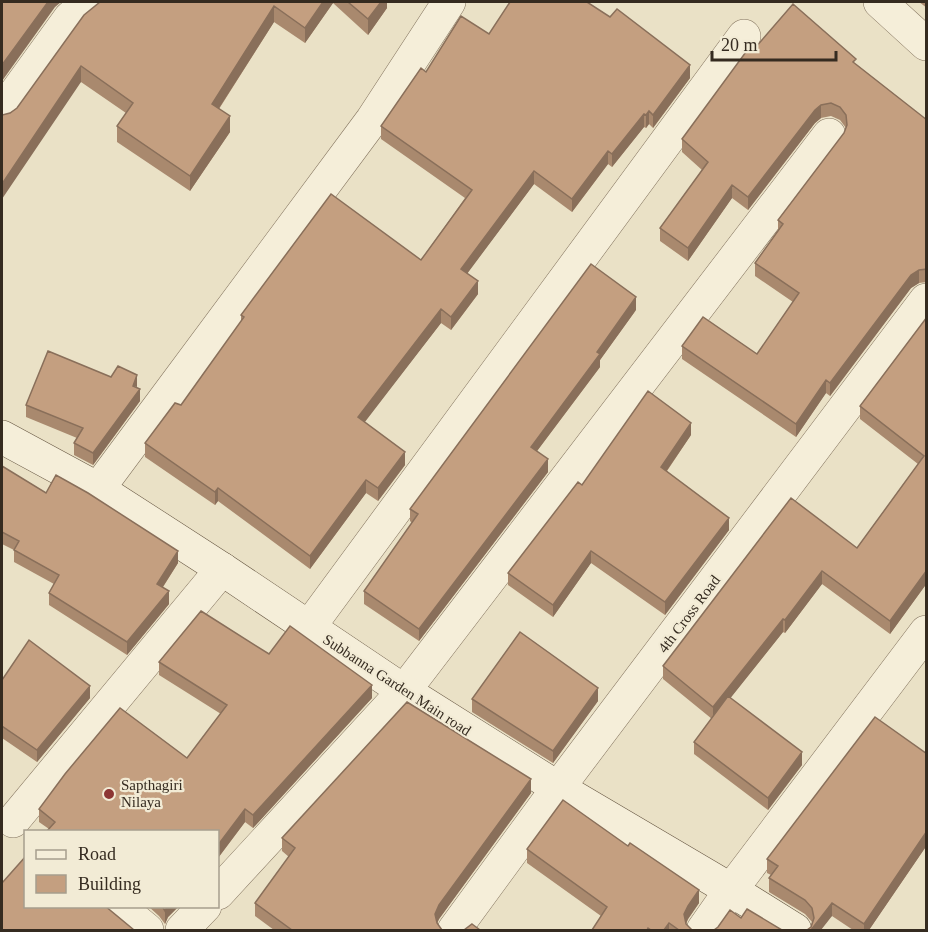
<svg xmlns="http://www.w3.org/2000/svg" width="928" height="932" font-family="Georgia,serif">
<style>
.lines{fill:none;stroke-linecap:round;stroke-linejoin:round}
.street-casing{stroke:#83735e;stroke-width:34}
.secondary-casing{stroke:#655541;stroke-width:34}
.street{stroke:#f5eed9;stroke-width:33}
.secondary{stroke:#f5eed9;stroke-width:33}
.wall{fill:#a9896e}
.shaded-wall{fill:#896f5a}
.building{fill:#c49f80;stroke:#896f5a;stroke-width:1.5}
.poi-dot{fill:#8d3634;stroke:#f2ebd5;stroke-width:2}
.labels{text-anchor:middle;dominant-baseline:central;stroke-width:4.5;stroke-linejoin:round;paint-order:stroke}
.street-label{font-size:15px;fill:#352b20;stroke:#f2ebd5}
.poi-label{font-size:15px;fill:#352b20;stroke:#f2ebd5;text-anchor:start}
</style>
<rect width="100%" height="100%" fill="#eae1c6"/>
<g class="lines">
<!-- street casing -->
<g class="street-casing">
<path id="street" d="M880,2L926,44
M2,112L70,18L88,2
M98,489L372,120L449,2
M309,627L744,36
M13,821L222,569
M218,893L404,691L829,135
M118,906L147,930
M182,930L205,906
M454,930L558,788L926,300
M703,930L731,890L926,632"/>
</g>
<!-- secondary casing -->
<g class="secondary-casing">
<path id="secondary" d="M2,437L98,489L222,569L404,691L558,788L731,890L795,930"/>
</g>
<!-- street -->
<use href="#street" class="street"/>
<!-- secondary -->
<use href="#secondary" class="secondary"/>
</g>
<!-- wall -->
<path class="wall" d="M100,2H387V8L368,35L333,3L305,43L274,22L219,109L230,132L190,191L117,142V126L126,113L81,82L10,113L17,108Z
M919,2H927V8Z
M489,34L690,78L653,128L649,124L646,128L644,127L612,167L608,164L572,212L534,184L467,273L478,294L451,330L441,323L364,422L405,465L378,501L366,493L310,569L218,501L215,505L145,457V443L181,405L241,322V315L421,260L465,198L381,139V126L426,72Z
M755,48L856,64L927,120V282L919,283L911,288L830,396L826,393L796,437L682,359V346L757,354L793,302L755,276V263L778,230V220L844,133L846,128L840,120L831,116L821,118L815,123L748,210L732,198L688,261L660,241V228L702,170L682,152V139Z
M636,310L600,360V367L537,451L548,472L419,641L364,604V591L412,523L410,521V509Z
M927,317V583L890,634L822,584L785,633L783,632L730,698L802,765L768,810L694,754V742L712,719L663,679V666L857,548L918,464L860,419V406Z
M137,388L140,401L93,465L74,455V443L77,438L26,417V405Z
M691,435L667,471L729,530L665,615L591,563L553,617L508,585V573L582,485Z
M2,466L46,493L178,563L163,587L169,604L127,655L49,605V593L54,584L14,562V550L2,544Z
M269,654L372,698L253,828L245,822L218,858V831L49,829L39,822V809L187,758L221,714L159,675V662Z
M2,680L90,698L37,762L2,738Z
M472,699L598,701L553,763L472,712Z
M927,754V845L869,930H853L832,916L811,927L812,922L805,914L769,892V878L771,875L767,873V859Z
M531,793L439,919L437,924L442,930H274L255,916V903L289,857L282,851V838Z
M527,849L699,903L688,919L686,924L692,930H592L601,916L527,863Z
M148,906H179L168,917L165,924L159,916Z"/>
<!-- shaded-wall -->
<path class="shaded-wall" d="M48,2H61L55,7L2,81V65Z
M323,2H333V3L305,43V28Z
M381,2H387V8L368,35V19Z
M274,6V22L212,119V104Z
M690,65V78L653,128V115Z
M81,66V82L2,199V184Z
M821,105V118L815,123L748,210V197L815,110Z
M649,111V124L646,128V115Z
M644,114V127L612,167V154Z
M230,116V132L190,191V176Z
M608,151V164L572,212V199Z
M534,171V184L461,282V269Z
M732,185V198L688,261V248Z
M919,270V283L911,288L830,396V383L911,275Z
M478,281V294L451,330V317Z
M636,297V310L600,360V367L531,459V447L597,352Z
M441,309V323L358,431V417Z
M137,375V387L133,386Z
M826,380V393L796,437V424Z
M140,389V401L93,465V453Z
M691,423V435L661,479V467Z
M405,452V465L378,501V488Z
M548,459V472L419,641V629Z
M366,480V493L310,569V556Z
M218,488V501L215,505V492Z
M729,518V530L665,615V602Z
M178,551V563L157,596V584Z
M591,551V563L553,617V605Z
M927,570V583L890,634V621Z
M822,571V584L785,633V620Z
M169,591V604L127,655V642Z
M783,619V632L713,720V707Z
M372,685V698L253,828V815Z
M90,686V698L37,762V750Z
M598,688V701L553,763V751Z
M802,752V765L768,810V798Z
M531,779V793L439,919L435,927V914L439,905Z
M245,809V822L218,858V845Z
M927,831V845L869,930H864V924Z
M699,890V903L688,919L684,928V914L688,906Z
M832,903V916L821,930H811Z
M167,906H179L168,917L165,924V911Z
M669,923V930H664Z"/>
<!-- building -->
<path class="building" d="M2,2H48L2,65Z
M100,2H323L305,28L274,6L212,104L230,116L190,176L117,126L133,103L81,66L2,184V115L10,113L17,108L84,15Z
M348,2H381L368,19Z
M510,2H587L610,17L617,9L690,65L653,115L649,111L646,115L644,114L612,154L608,151L572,199L534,171L461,269L478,281L451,317L441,309L358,417L405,452L378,488L366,480L310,556L218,488L215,492L145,443L175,403L181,405L244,317L241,315L331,194L421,260L472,190L381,126L421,68L426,72L461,16L489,34Z
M793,4L856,59L853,62L927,120V269L919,270L911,275L830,383L826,380L796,424L682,346L703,317L757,354L799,293L755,263L783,224L778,220L844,133L847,125L846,115L840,107L831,103L821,105L815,110L748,197L732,185L688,248L660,228L708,162L682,139L751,45L755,48Z
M591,264L636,297L597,352L600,354L531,447L548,459L419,629L364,591L418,514L410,509Z
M927,317V570L890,621L822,571L785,620L783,619L713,707L663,666L791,498L857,548L924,456L860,406Z
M48,351L111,377L118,366L137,375L133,386L140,389L93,453L74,443L83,428L26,405Z
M648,391L691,423L661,467L729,518L665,602L591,551L553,605L508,573L578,482L582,485Z
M2,466L46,493L56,475L88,493L178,551L157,584L169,591L127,642L49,593L59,575L14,550L19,541L2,532Z
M201,611L269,654L290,626L372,685L253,815L245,809L218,845V831H47L55,822L39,809L65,774L120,708L187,758L227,705L159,662Z
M520,632L598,688L553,751L472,699Z
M29,640L90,686L37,750L2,726V680Z
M728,696L802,752L768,798L694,742Z
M407,702L531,779L439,905L435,914L437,923L442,930H292L255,903L295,848L282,838Z
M875,717L927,754V831L864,924L832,903L811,930H807L811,927L814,918L812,908L805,900L769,878L778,866L767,859Z
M563,800L628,846L630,843L699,890L688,906L684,914L686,924L692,930H679L669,923L664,930H651L648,928L647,930H592L607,907L527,849Z
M26,856V906H105L134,930H2V883Z
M162,906H167L165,911Z
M747,909L782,930H714L718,927L730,910L741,918Z
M472,924L480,930H464Z"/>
<!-- markers -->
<circle class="poi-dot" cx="109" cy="794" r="6"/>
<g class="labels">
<!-- street labels -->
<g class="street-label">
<text transform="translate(689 614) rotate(-53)">4th Cross Road</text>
<text transform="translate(397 685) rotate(33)">Subbanna Garden Main road</text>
</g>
<!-- poi labels -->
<g class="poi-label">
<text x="121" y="785">Sapthagiri<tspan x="121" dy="17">Nilaya</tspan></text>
</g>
</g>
<!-- border -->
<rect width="928" height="932" fill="none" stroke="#352b20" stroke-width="6"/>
<!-- legend -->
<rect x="24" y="830" width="195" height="78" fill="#f2ebd5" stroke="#a69e8d" stroke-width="1.5"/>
<rect x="36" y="850" width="30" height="9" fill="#f5eed9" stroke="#a69e8d" stroke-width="1.5"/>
<text x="78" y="860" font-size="18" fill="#352b20">Road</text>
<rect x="36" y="875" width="30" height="18" fill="#c49f80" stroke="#a69e8d" stroke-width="1.5"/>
<text x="78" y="890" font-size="18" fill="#352b20">Building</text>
<!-- scale -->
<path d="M712 51v9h124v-9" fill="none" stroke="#352b20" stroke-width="3"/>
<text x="721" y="51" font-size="18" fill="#352b20" stroke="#f2ebd5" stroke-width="4.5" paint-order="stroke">20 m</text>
</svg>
